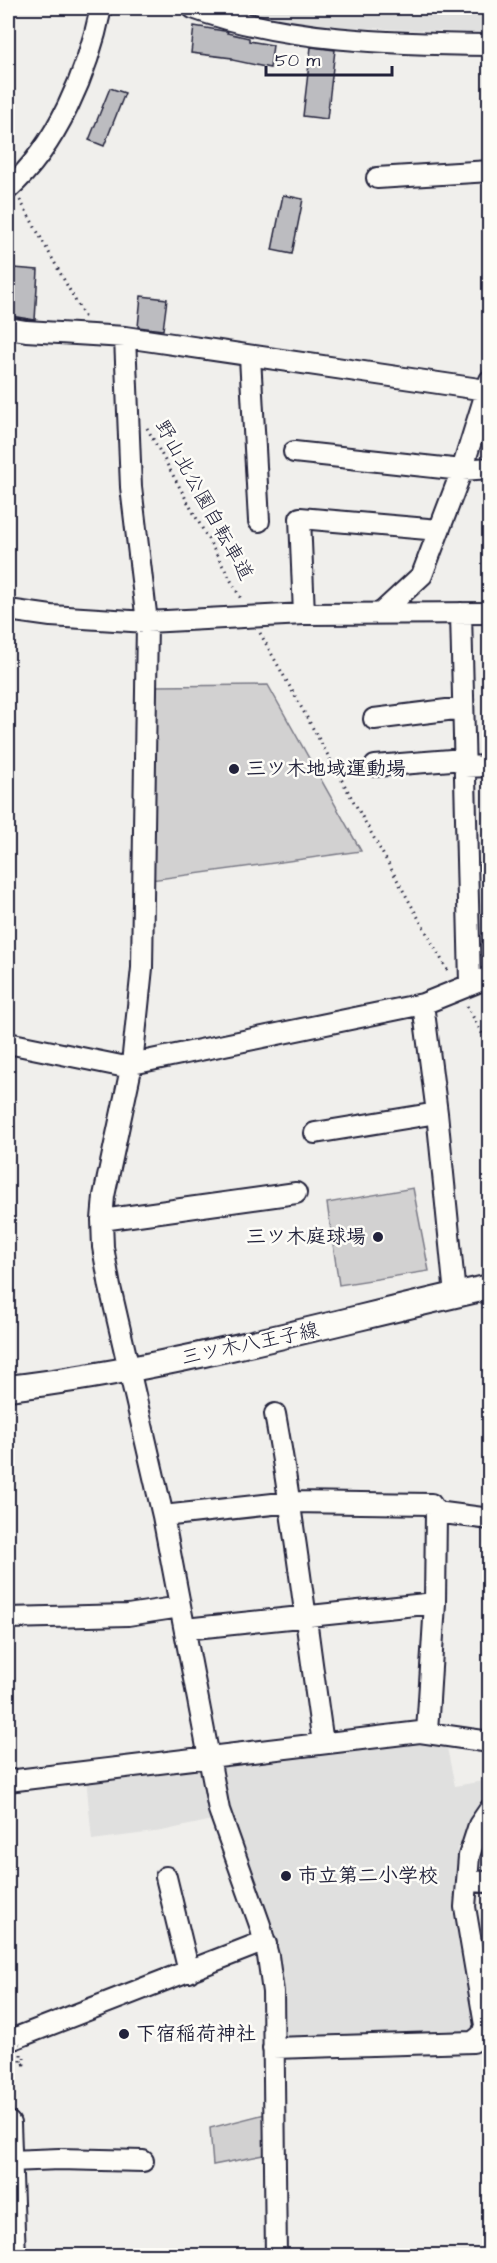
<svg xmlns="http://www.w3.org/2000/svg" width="497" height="2263" font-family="'Architects Daughter','Klee One',sans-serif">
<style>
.built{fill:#e0e0df}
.green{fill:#d2d1d1;stroke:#7a7a86;stroke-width:1.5}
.building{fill:#bcbcc0;stroke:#22223b;stroke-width:1.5}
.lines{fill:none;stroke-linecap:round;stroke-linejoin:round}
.minor-casing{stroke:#22223b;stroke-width:24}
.major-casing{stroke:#22223b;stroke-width:28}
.path{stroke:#22223b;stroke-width:3;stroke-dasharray:1.5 4.5;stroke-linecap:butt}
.minor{stroke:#fdfcf7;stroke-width:20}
.major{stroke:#fdfcf7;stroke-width:24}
.path-bridge{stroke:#22223b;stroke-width:3;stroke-dasharray:1.5 4.5;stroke-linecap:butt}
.poi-dot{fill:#22223b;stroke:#fdfcf7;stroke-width:2}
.labels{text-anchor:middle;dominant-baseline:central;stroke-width:5;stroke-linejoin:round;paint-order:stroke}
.street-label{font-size:20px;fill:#22223b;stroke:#fdfcf7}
.poi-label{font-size:20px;font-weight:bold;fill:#22223b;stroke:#fdfcf7;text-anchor:start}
</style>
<rect width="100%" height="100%" fill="#f0efec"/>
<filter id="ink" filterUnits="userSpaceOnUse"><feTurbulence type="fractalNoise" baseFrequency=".0167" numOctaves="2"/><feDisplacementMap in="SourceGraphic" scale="12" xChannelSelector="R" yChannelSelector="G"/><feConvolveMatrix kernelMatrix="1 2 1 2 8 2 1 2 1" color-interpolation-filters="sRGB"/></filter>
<g filter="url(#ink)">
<!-- built -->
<path class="built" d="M225,8H489V33L315,26Z
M423,1739L446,1743L455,1786L489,1780V1800L457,1848L458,1887L476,2026L471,2032L281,2040L228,1817L219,1762Z
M198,1765L205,1770L217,1819L162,1831L92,1840L86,1778Z"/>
<!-- green -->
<path class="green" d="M268,685L361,851L151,880L155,686Z
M413,1188L429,1271L339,1285L327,1203Z
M269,2113V2154L213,2165L210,2128Z"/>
<!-- building -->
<path class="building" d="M194,26L224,31H228L227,33L249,38V41L273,45L270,68L232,60V58L191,53Z
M311,47L335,50L327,119L303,116Z
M110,88L125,93L104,146L89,140Z
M283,195L303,199L292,254L272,250Z
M14,268L38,270L35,320L11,316Z
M141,296L167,299L163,330L138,327Z"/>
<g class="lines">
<!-- minor casing -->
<g class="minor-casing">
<path id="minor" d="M193,8C282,41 395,44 490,45
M377,178L490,171
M8,189C57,146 88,71 101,8
M8,328L26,331L125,337L486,390
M125,337L131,487L147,622L142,968L132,1064L104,1196L102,1220L103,1247L110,1287L163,1516L219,1810L260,1925L268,1956L273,1992L276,2256
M250,357L259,521
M294,452L462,470L490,468
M8,610L51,616L147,622L304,614L490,613
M381,613L422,575L462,470L490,380
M461,613L470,983
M304,614L300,518L439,530
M374,719L463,708
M375,766L464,759
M464,767L490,766
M423,1004L437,1113L455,1295
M8,1043L121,1066L132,1064L423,1004L490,977
M315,1133L437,1113
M102,1220L296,1193
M275,1414C295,1523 307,1633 323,1743
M436,1512L490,1519
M163,1516L291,1502L431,1504L436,1512L435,1603L427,1732
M8,1618L128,1615L180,1607
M185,1629L435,1603
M8,1781L420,1732L490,1742
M166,1877L189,1972
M467,1881L490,1882
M8,2041L255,1945L266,1944
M273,2048L473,2042L482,2035L485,2025L465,1907L469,1856L479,1825L490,1809
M10,2161L59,2159L143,2161"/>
</g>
<!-- major casing -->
<g class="major-casing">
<path id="major" d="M8,1388C171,1369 329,1323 490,1287
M8,2124L13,2256"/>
</g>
<!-- path -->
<path class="path" d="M20,200L85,318
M147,428L241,599
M260,633L449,973
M467,1006L490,1048
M21,2054V2064H24V2054"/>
<!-- minor -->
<use href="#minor" class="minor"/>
<!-- major -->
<use href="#major" class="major"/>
<!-- path-bridge -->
<path class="path-bridge" d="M8,2041L20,2044"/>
</g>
</g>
<!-- markers -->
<g class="poi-dot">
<circle cx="234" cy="769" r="6"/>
<circle cx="378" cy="1237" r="6"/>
<circle cx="286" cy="1876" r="6"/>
<circle cx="124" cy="2034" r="6"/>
</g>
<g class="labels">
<!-- street labels -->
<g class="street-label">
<text transform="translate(204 500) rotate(61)">野山北公園自転車道</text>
<text transform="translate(250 1344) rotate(-12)">三ツ木八王子線</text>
</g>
<!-- poi labels -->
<g class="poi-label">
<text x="246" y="769">三ツ木地域運動場</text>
<text x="366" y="1237" text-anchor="end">三ツ木庭球場</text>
<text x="298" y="1876">市立第二小学校</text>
<text x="136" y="2034">下宿稲荷神社</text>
</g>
</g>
<!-- margin -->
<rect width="497" height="2263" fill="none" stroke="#fdfcf7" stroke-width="30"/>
<rect x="15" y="15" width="467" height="2233" fill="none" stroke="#22223b" stroke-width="2" filter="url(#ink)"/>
<!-- scale -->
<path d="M266 66v9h126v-9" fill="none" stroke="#22223b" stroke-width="3"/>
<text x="275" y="66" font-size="18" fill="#22223b" stroke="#fdfcf7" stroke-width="4.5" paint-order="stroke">50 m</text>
</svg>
